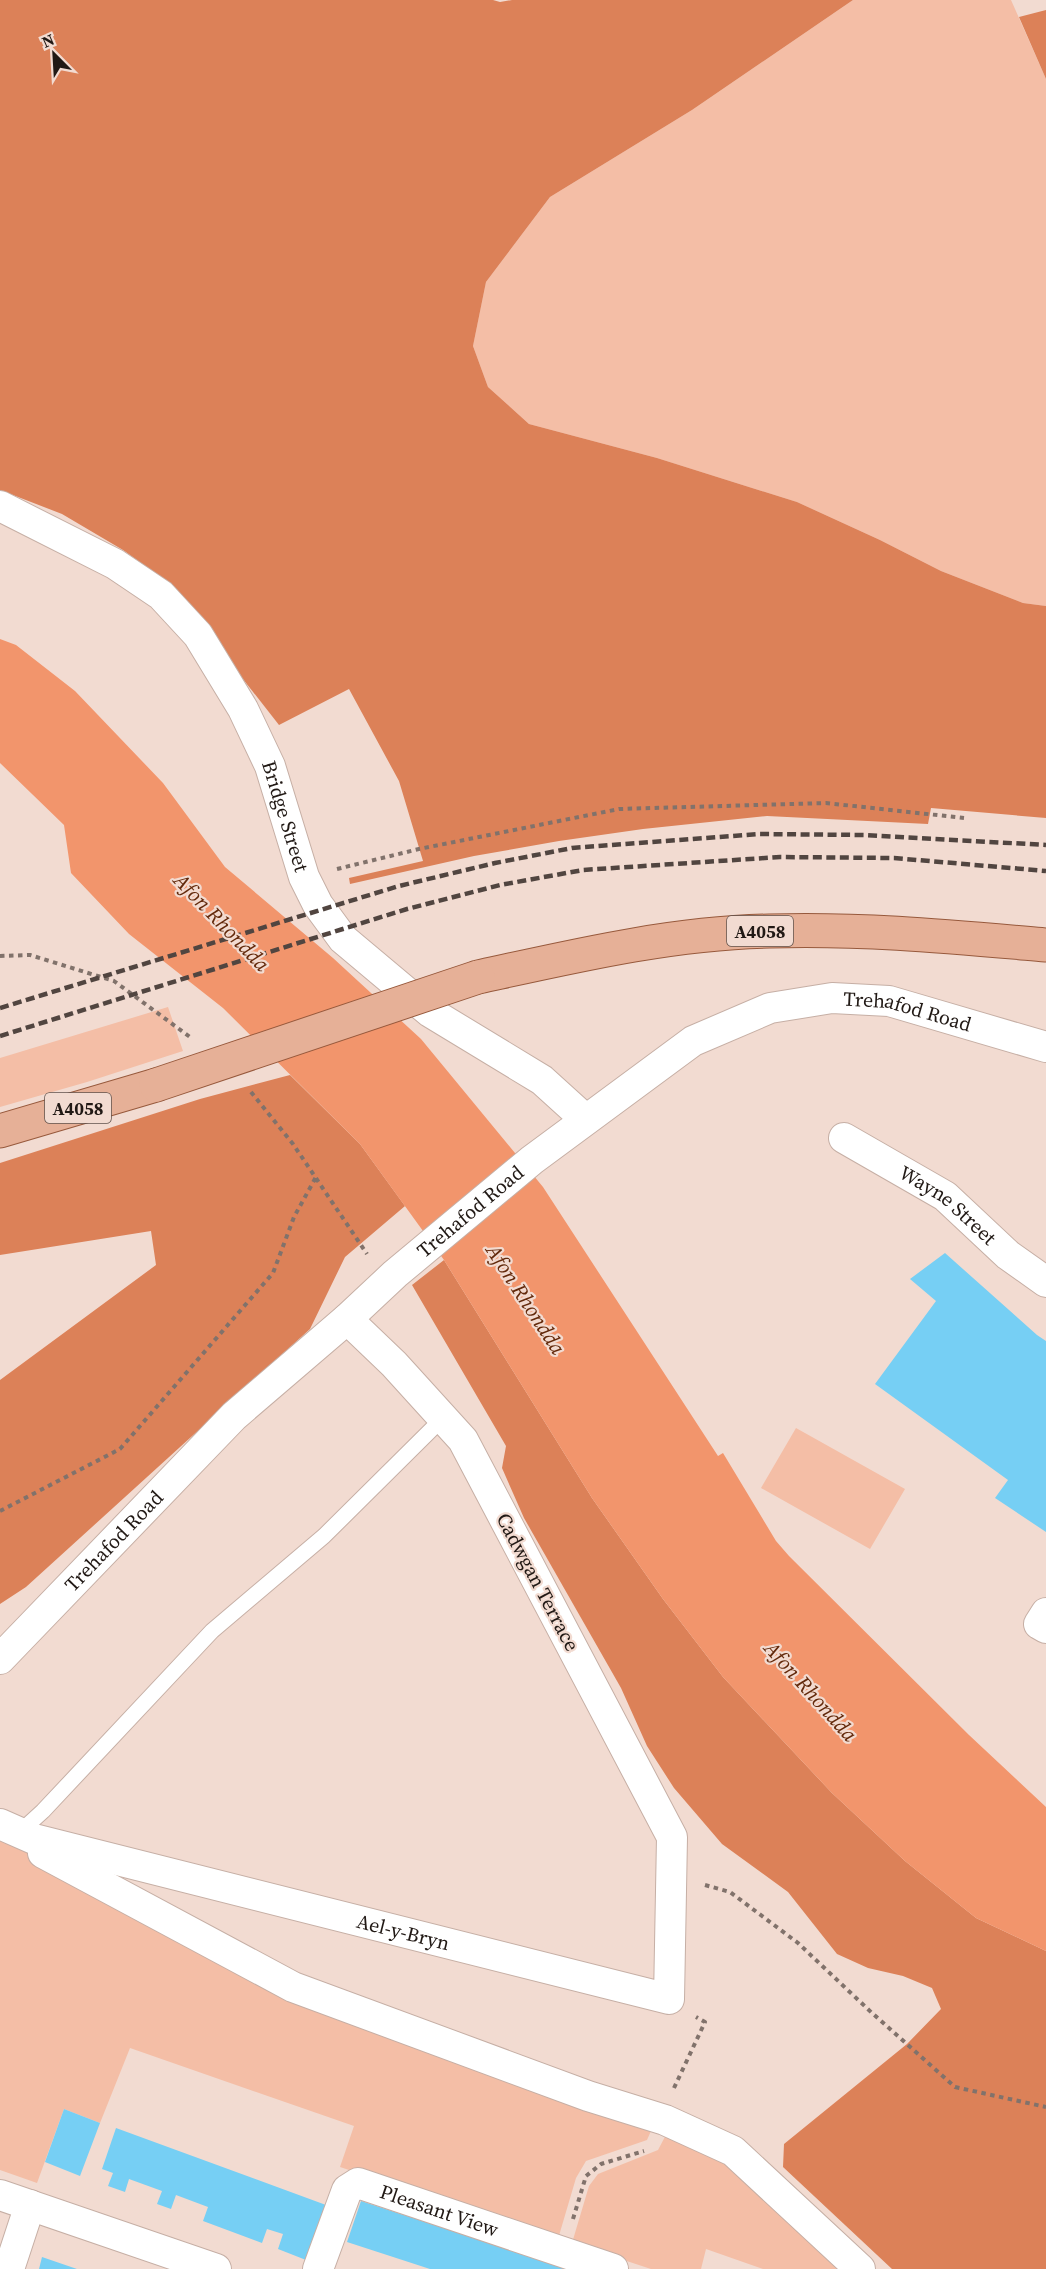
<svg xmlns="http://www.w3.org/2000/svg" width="1046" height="2269" font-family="'Source Serif 4',serif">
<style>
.green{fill:#f4bea6}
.forest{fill:#dc8158}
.water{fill:#f2956c}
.building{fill:#76cff4}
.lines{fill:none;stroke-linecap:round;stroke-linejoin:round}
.lane-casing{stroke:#c6afa5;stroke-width:17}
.street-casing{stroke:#c6afa5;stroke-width:32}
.primary-casing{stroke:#97593c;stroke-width:35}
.path{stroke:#81726b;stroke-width:4;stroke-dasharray:4.5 4.5;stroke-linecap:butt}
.lane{stroke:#fff;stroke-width:15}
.street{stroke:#fff;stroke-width:30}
.primary{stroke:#e6b097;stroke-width:33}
.rail{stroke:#514540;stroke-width:4.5;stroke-dasharray:9 4.5;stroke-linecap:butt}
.primary-bridge-casing{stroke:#97593c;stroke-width:35;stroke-linecap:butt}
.primary-bridge{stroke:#e6b097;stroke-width:33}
.labels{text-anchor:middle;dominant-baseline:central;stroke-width:4.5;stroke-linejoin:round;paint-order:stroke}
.shield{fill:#f2dbd1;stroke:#60534d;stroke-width:1.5}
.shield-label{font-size:18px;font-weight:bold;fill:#211915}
.street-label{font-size:20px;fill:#211915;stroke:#f2dbd1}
.water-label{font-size:21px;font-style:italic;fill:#63290b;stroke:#f2dbd1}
</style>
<rect width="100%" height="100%" fill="#f2dbd1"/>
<!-- green -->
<path class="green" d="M853,0H1011L1046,79V606L1023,603L941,571L880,540L797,502L657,458L529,424L488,387L473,346L486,282L550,197L692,110Z
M168,1007L183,1051L87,1082L0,1107V1058Z
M796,1428L905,1489L870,1549L761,1488Z
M0,1838L106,1897L654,2124L647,2140L586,2161L576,2178L558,2239L340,2167L354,2126L130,2048L100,2123L64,2109L37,2183L0,2170Z
M668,2131L727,2164L845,2269H763L706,2249L701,2269H651L572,2243L589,2186L598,2174L658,2150Z"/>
<!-- forest -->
<path class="forest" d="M0,0H493L500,2L512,0H853L692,110L550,197L486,282L473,346L488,387L529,424L657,458L797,502L880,540L941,571L1023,603L1046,606V818L931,808L928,824L767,816L643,829L559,841L474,856L350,884L349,878L423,861L399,781L349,689L279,725L167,582L123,550L62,514L0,490Z
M1046,10V79L1019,17Z
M290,1075L360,1144L405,1206L345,1257L310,1329L26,1587L0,1604V1380L156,1265L151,1231L0,1255V1163L200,1099Z
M444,1260L592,1498L663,1599L723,1677L832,1793L905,1861L976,1918L1046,1951V2269H892L783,2167L784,2144L907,2044L941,2009L932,1988L903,1976L868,1968L837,1954L788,1892L722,1844L674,1788L647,1746L621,1688L524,1518L502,1468L506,1446L412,1285Z"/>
<!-- water -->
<path class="water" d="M0,639L16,645L75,691L163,783L225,867L333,958L421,1039L543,1187L718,1456L723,1453L776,1541L789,1556L969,1735L1046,1807V1951L976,1918L905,1861L832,1793L723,1677L663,1599L592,1498L444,1260L360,1144L223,1008L129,934L71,873L64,825L0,763Z"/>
<!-- building -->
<path class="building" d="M945,1253L1037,1335L1046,1341V1532L995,1498L1008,1480L875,1384L936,1301L910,1279Z
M64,2109L100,2123L80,2176L45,2162Z
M116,2128L326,2205L306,2260L278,2249L283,2234L267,2229L262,2243L203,2221L208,2207L176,2195L171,2209L157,2204L162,2191L129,2179L125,2192L108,2186L113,2173L102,2169Z
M361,2201L471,2237L569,2269H430L347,2242Z
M42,2257L77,2269H39Z"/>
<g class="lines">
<!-- lane casing -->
<g class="lane-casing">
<path id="lane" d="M20,1832L43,1811L212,1631L324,1536L443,1418"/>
</g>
<!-- street casing -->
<g class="street-casing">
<g id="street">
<path id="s1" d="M0,506L115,564L161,595L198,635L243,709L270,766L304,877L318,905L343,939L430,1012L542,1080L585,1119"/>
<path id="s2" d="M844,1138L945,1196L1008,1255L1046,1282"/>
<path d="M1046,1613L1039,1624L1046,1628"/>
<path id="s3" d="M0,1659L234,1416L347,1319L395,1274L532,1160L693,1041L770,1008L832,998L889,1001L1046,1047"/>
<path id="s4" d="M0,1824L34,1839L669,1999L672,1837L463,1440L394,1364L347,1319"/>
<path d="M43,1853L293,1987L588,2096L665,2120L733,2151L860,2269"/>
<path d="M0,2195L216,2269"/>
<path d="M9,2269L30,2205"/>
<path id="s5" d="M318,2269L347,2190L358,2183L613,2269"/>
</g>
</g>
<!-- primary casing -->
<g class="primary-casing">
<path id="primary" d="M478,977C574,956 671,933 769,931C861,928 954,937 1046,945
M0,1131L156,1085"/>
</g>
<!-- path -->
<path class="path" d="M337,869L419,849L619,809L826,803L964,818
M0,956L30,955L114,981L190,1037
M251,1092L293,1144L367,1254
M0,1511L120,1449L273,1273L294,1217L316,1177
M705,1885L730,1892L798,1943L872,2013L955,2087L1046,2107
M674,2088L705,2022L696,2017
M573,2219L586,2176L601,2164L644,2151"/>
<!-- lane -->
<use href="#lane" class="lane"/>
<!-- street -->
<use href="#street" class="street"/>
<!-- primary -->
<use href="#primary" class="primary"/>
<!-- rail -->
<path class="rail" d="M0,1008L399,886L495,863L572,848L760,834L864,835L1046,845
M0,1036L407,909L500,885L583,870L780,857L894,858L1046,871"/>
<!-- primary-bridge casing -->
<g class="primary-bridge-casing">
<path id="primary-bridge" d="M156,1085L478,977"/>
</g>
<!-- primary-bridge -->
<use href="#primary-bridge" class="primary-bridge"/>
</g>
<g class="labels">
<!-- shield labels -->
<g class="shield">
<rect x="727" y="916" width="66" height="30" rx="4.5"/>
<rect x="45" y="1093" width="66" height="30" rx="4.5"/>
</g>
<g class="shield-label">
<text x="760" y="931">A4058</text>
<text x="78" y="1108">A4058</text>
</g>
<!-- street labels -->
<g class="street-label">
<text stroke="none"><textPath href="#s1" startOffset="441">Bridge Street</textPath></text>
<text stroke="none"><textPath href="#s3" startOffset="1154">Trehafod Road</textPath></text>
<text stroke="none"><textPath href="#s2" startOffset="124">Wayne Street</textPath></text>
<text stroke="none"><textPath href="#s3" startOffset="650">Trehafod Road</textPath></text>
<text stroke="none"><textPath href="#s3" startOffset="164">Trehafod Road</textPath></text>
<text transform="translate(538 1582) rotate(62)">Cadwgan Terrace</text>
<text stroke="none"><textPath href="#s4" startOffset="418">Ael-y-Bryn</textPath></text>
<text stroke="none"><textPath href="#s5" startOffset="183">Pleasant View</textPath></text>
</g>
<!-- water labels -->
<g class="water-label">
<text transform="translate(222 922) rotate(46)">Afon Rhondda</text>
<text transform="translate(526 1299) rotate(57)">Afon Rhondda</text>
<text transform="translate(811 1691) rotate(48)">Afon Rhondda</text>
</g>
</g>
<!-- north arrow -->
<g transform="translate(54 54) rotate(336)" stroke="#f2dbd1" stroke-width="4.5" paint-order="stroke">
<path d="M0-4.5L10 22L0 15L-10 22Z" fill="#211915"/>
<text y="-9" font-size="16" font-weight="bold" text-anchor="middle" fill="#211915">N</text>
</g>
</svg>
